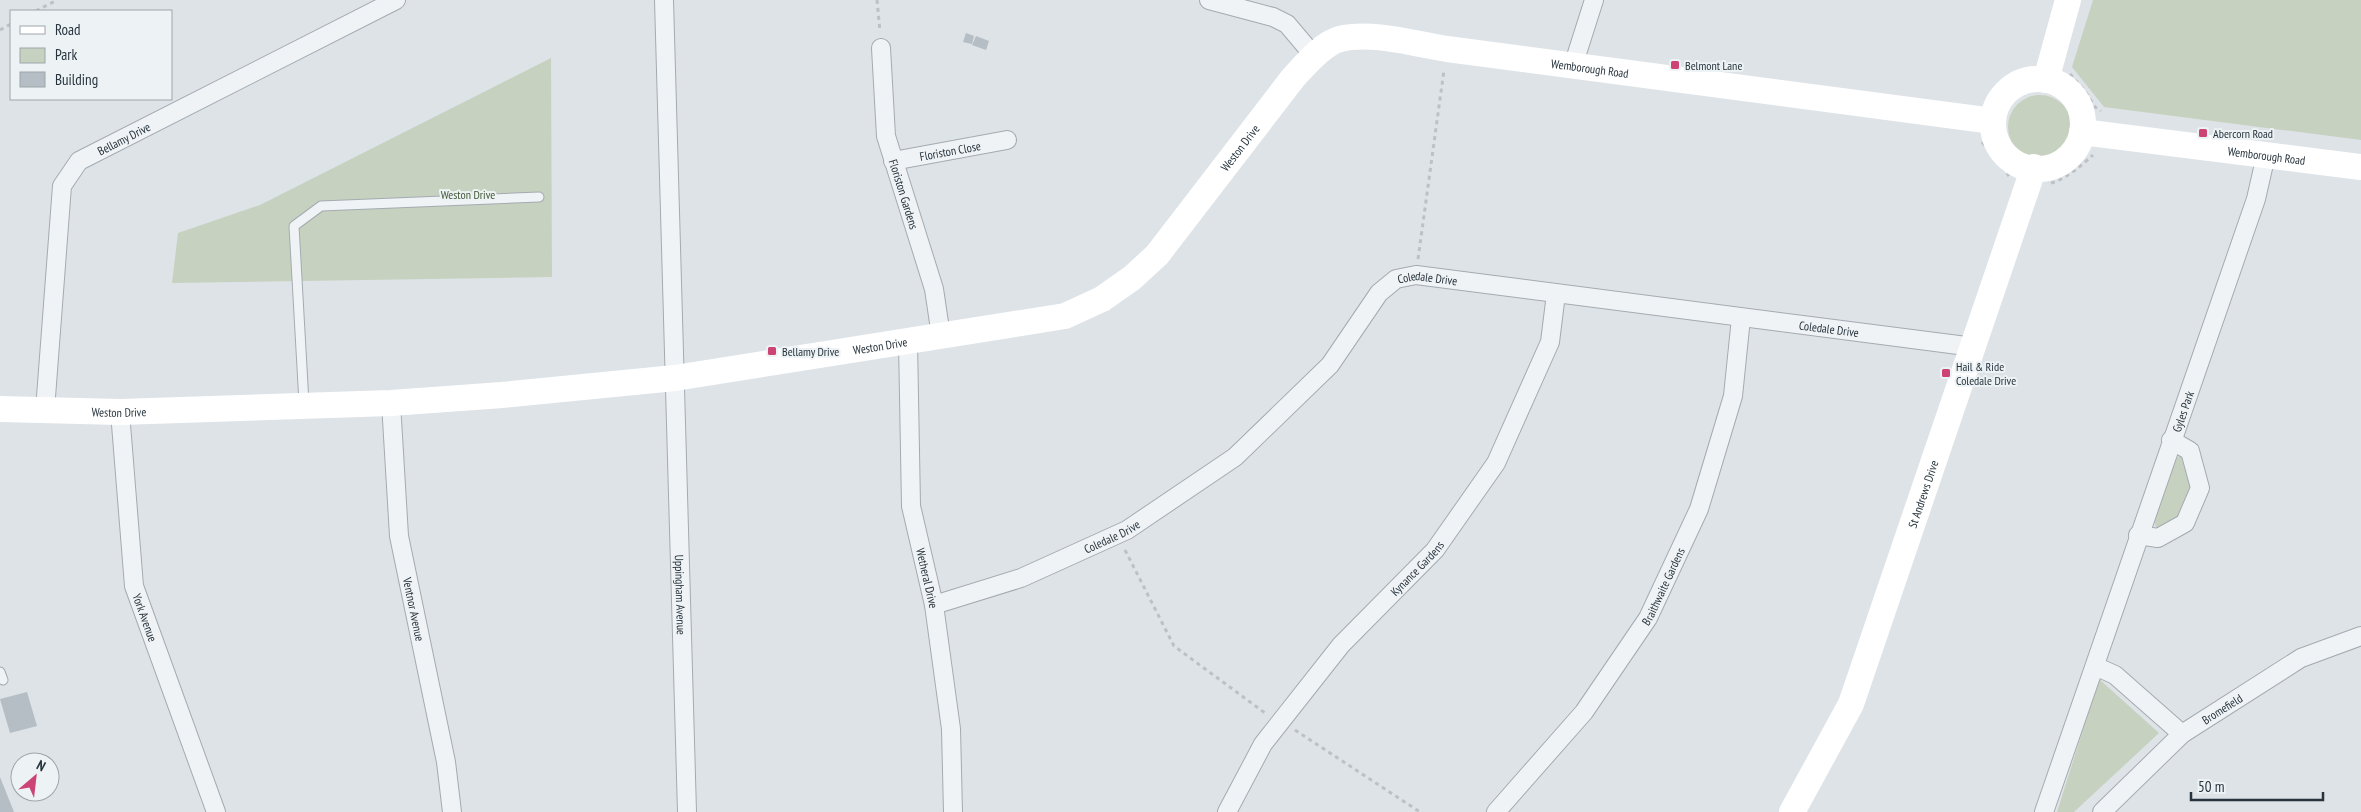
<svg xmlns="http://www.w3.org/2000/svg" width="2361" height="812" font-family="'PT Sans Narrow',sans-serif">
<style>
.green{fill:#c7d1bf}
.building{fill:#b5bec4}
.lines{fill:none;stroke-linecap:round;stroke-linejoin:round}
.lane-casing{stroke:#a3abb1;stroke-width:11}
.street-casing{stroke:#a3abb1;stroke-width:20}
.path{stroke:#bcc1c6;stroke-width:3;stroke-dasharray:4 4;stroke-linecap:butt}
.lane{stroke:#f0f3f6;stroke-width:9}
.street{stroke:#f0f3f6;stroke-width:18}
.secondary{stroke:#fff;stroke-width:26}
.poi-dot{fill:#cb4474;stroke:#edf2f5;stroke-width:2}
.labels{text-anchor:middle;dominant-baseline:central;stroke-width:4;stroke-linejoin:round;paint-order:stroke}
.poi-label{font-size:12px;fill:#27343d;stroke:#edf2f5;text-anchor:start}
.street-label{font-size:12px;fill:#27343d;stroke:#edf2f5}
.park-label{font-size:12px;fill:#435935;stroke:#edf2f5}
</style>
<rect width="100%" height="100%" fill="#dee3e7"/>
<!-- green -->
<path class="green" d="M2093,0H2361V140L2104,107L2072,67Z
M551,58L552,277L172,283L178,233L260,205Z
M2008 127a32 32 0 1 1 64 0a32 32 0 1 1-64 0Z
M2180,455L2187,457L2193,486L2184,512L2161,530L2156,527L2154,520L2175,460Z
M2099,679L2159,733L2074,812H2057Z"/>
<!-- building -->
<path class="building" d="M966,33L974,36L972,44L963,42Z
M976,36L989,41L986,50L972,45Z
M27,692L37,726L10,733L0,699Z
M0,777L14,812H0Z"/>
<g class="lines">
<!-- lane casing -->
<g class="lane-casing">
<path id="lane" d="M304,403L294,226L321,206L539,197
M0,672L3,680"/>
</g>
<!-- street casing -->
<g class="street-casing">
<g id="street">
<path id="s1" d="M664,0L687,812"/>
<path d="M1209,0L1273,17L1287,24L1314,56"/>
<path id="s2" d="M881,48L886,136L934,289L941,336"/>
<path d="M1573,66L1594,0"/>
<path id="s3" d="M893,161L1007,140"/>
<path id="s4" d="M908,342L911,506L934,605L951,729L953,812"/>
<path id="s5" d="M391,403L399,536L446,762L452,812"/>
<path id="s6" d="M45,410L62,186L79,161L396,0"/>
<path id="s7" d="M120,412L134,586L216,812"/>
<path d="M2138,535L2158,538L2185,523L2200,488L2190,451L2171,440"/>
<path id="s8" d="M934,605L1021,578L1127,530L1235,457L1330,365L1379,293L1396,279L1416,275L1974,347"/>
<path d="M2095,666L2115,675L2182,734"/>
<path id="s9" d="M1227,812L1263,744L1341,645L1435,550L1496,463L1550,342L1556,294"/>
<path id="s10" d="M1496,812L1584,712L1648,618L1699,509L1733,396L1741,318"/>
<path id="s11" d="M2044,812L2256,199L2266,155"/>
<path id="s12" d="M2102,812L2182,734L2301,658L2361,636"/>
</g>
</g>
<!-- path -->
<path class="path" d="M877,0L880,32
M36,11L57,0
M0,30L11,24
M2070,74L2085,91L2095,107L2101,111
M1988,99L2018,73L2027,71
M1982,142L2009,176
M2051,183C2066,179 2082,165 2093,155
M1418,259L1444,70
M1125,550L1174,646L1265,713
M1295,730L1420,812"/>
<!-- lane -->
<use href="#lane" class="lane"/>
<!-- street -->
<use href="#street" class="street"/>
<!-- secondary -->
<g class="secondary">
<circle cx="2038" cy="124" r="45"/>
<path d="M2046,80L2068,0"/>
<path id="s13" d="M2082,132L2361,167"/>
<path id="s14" d="M0,409L120,412L391,403L502,395L675,378L1065,316L1102,299L1132,278L1157,255L1293,78C1304,66 1323,43 1340,39C1371,31 1415,44 1447,49L1993,121"/>
<path id="s15" d="M1792,812L1851,704L2034,167"/>
</g>
</g>
<!-- markers -->
<g class="poi-dot">
<rect x="1670" y="60" width="10" height="10" rx="2.5"/>
<rect x="2198" y="128" width="10" height="10" rx="2.5"/>
<rect x="767" y="346" width="10" height="10" rx="2.5"/>
<rect x="1941" y="368" width="10" height="10" rx="2.5"/>
</g>
<g class="labels">
<!-- poi labels -->
<g class="poi-label">
<text x="1685" y="65">Belmont Lane</text>
<text x="2213" y="133">Abercorn Road</text>
<text x="782" y="351">Bellamy Drive</text>
<text x="1956" y="366">Hail &amp; Ride<tspan x="1956" dy="14">Coledale Drive</tspan></text>
</g>
<!-- street labels -->
<g class="street-label">
<text stroke="none"><textPath href="#s14" startOffset="1720">Wemborough Road</textPath></text>
<text stroke="none"><textPath href="#s6" startOffset="305">Bellamy Drive</textPath></text>
<text stroke="none"><textPath href="#s14" startOffset="1318">Weston Drive</textPath></text>
<text stroke="none"><textPath href="#s3" startOffset="58">Floriston Close</textPath></text>
<text stroke="none"><textPath href="#s13" startOffset="186">Wemborough Road</textPath></text>
<text stroke="none"><textPath href="#s2" startOffset="149">Floriston Gardens</textPath></text>
<text stroke="none"><textPath href="#s8" startOffset="611">Coledale Drive</textPath></text>
<text stroke="none"><textPath href="#s8" startOffset="1016">Coledale Drive</textPath></text>
<text stroke="none"><textPath href="#s14" startOffset="884">Weston Drive</textPath></text>
<text stroke="none"><textPath href="#s14" startOffset="119">Weston Drive</textPath></text>
<text stroke="none"><textPath href="#s11" startOffset="424">Gyles Park</textPath></text>
<text stroke="none"><textPath href="#s15" startOffset="345">St Andrews Drive</textPath></text>
<text stroke="none"><textPath href="#s8" startOffset="191">Coledale Drive</textPath></text>
<text stroke="none"><textPath href="#s9" startOffset="311">Kynance Gardens</textPath></text>
<text stroke="none"><textPath href="#s4" startOffset="238">Wetheral Drive</textPath></text>
<text stroke="none"><textPath href="#s10" startOffset="282">Braithwaite Gardens</textPath></text>
<text stroke="none"><textPath href="#s1" startOffset="595">Uppingham Avenue</textPath></text>
<text stroke="none"><textPath href="#s5" startOffset="208">Ventnor Avenue</textPath></text>
<text stroke="none"><textPath href="#s7" startOffset="208">York Avenue</textPath></text>
<text stroke="none"><textPath href="#s12" startOffset="159">Bromefield</textPath></text>
</g>
<!-- park labels -->
<g class="park-label">
<text x="468" y="194">Weston Drive</text>
</g>
</g>
<!-- legend -->
<rect x="10" y="10" width="162" height="90" fill="#edf2f5" stroke="#9ea6ab"/>
<rect x="20" y="26" width="25" height="8" fill="#ffffff" stroke="#9ea6ab"/>
<text x="55" y="35" font-size="15" fill="#27343d">Road</text>
<rect x="20" y="48" width="25" height="15" fill="#c7d1bf" stroke="#9ea6ab"/>
<text x="55" y="60" font-size="15" fill="#27343d">Park</text>
<rect x="20" y="72" width="25" height="15" fill="#b5bec4" stroke="#9ea6ab"/>
<text x="55" y="85" font-size="15" fill="#27343d">Building</text>
<!-- north arrow -->
<g transform="translate(35 777) rotate(28)"><circle r="24" fill="#edf2f5" stroke="#9ea6ab"/>
<path d="M0-4L9 19L0 12L-9 19Z" fill="#cb4474"/>
<text y="-8" font-size="14" font-weight="bold" text-anchor="middle" fill="#27343d">N</text>
</g>
<!-- scale -->
<path d="M2191 792v8h132v-8" fill="none" stroke="#27343d" stroke-width="2.5"/>
<text x="2198" y="792" font-size="15" fill="#27343d" stroke="#edf2f5" stroke-width="4" paint-order="stroke">50 m</text>
</svg>
